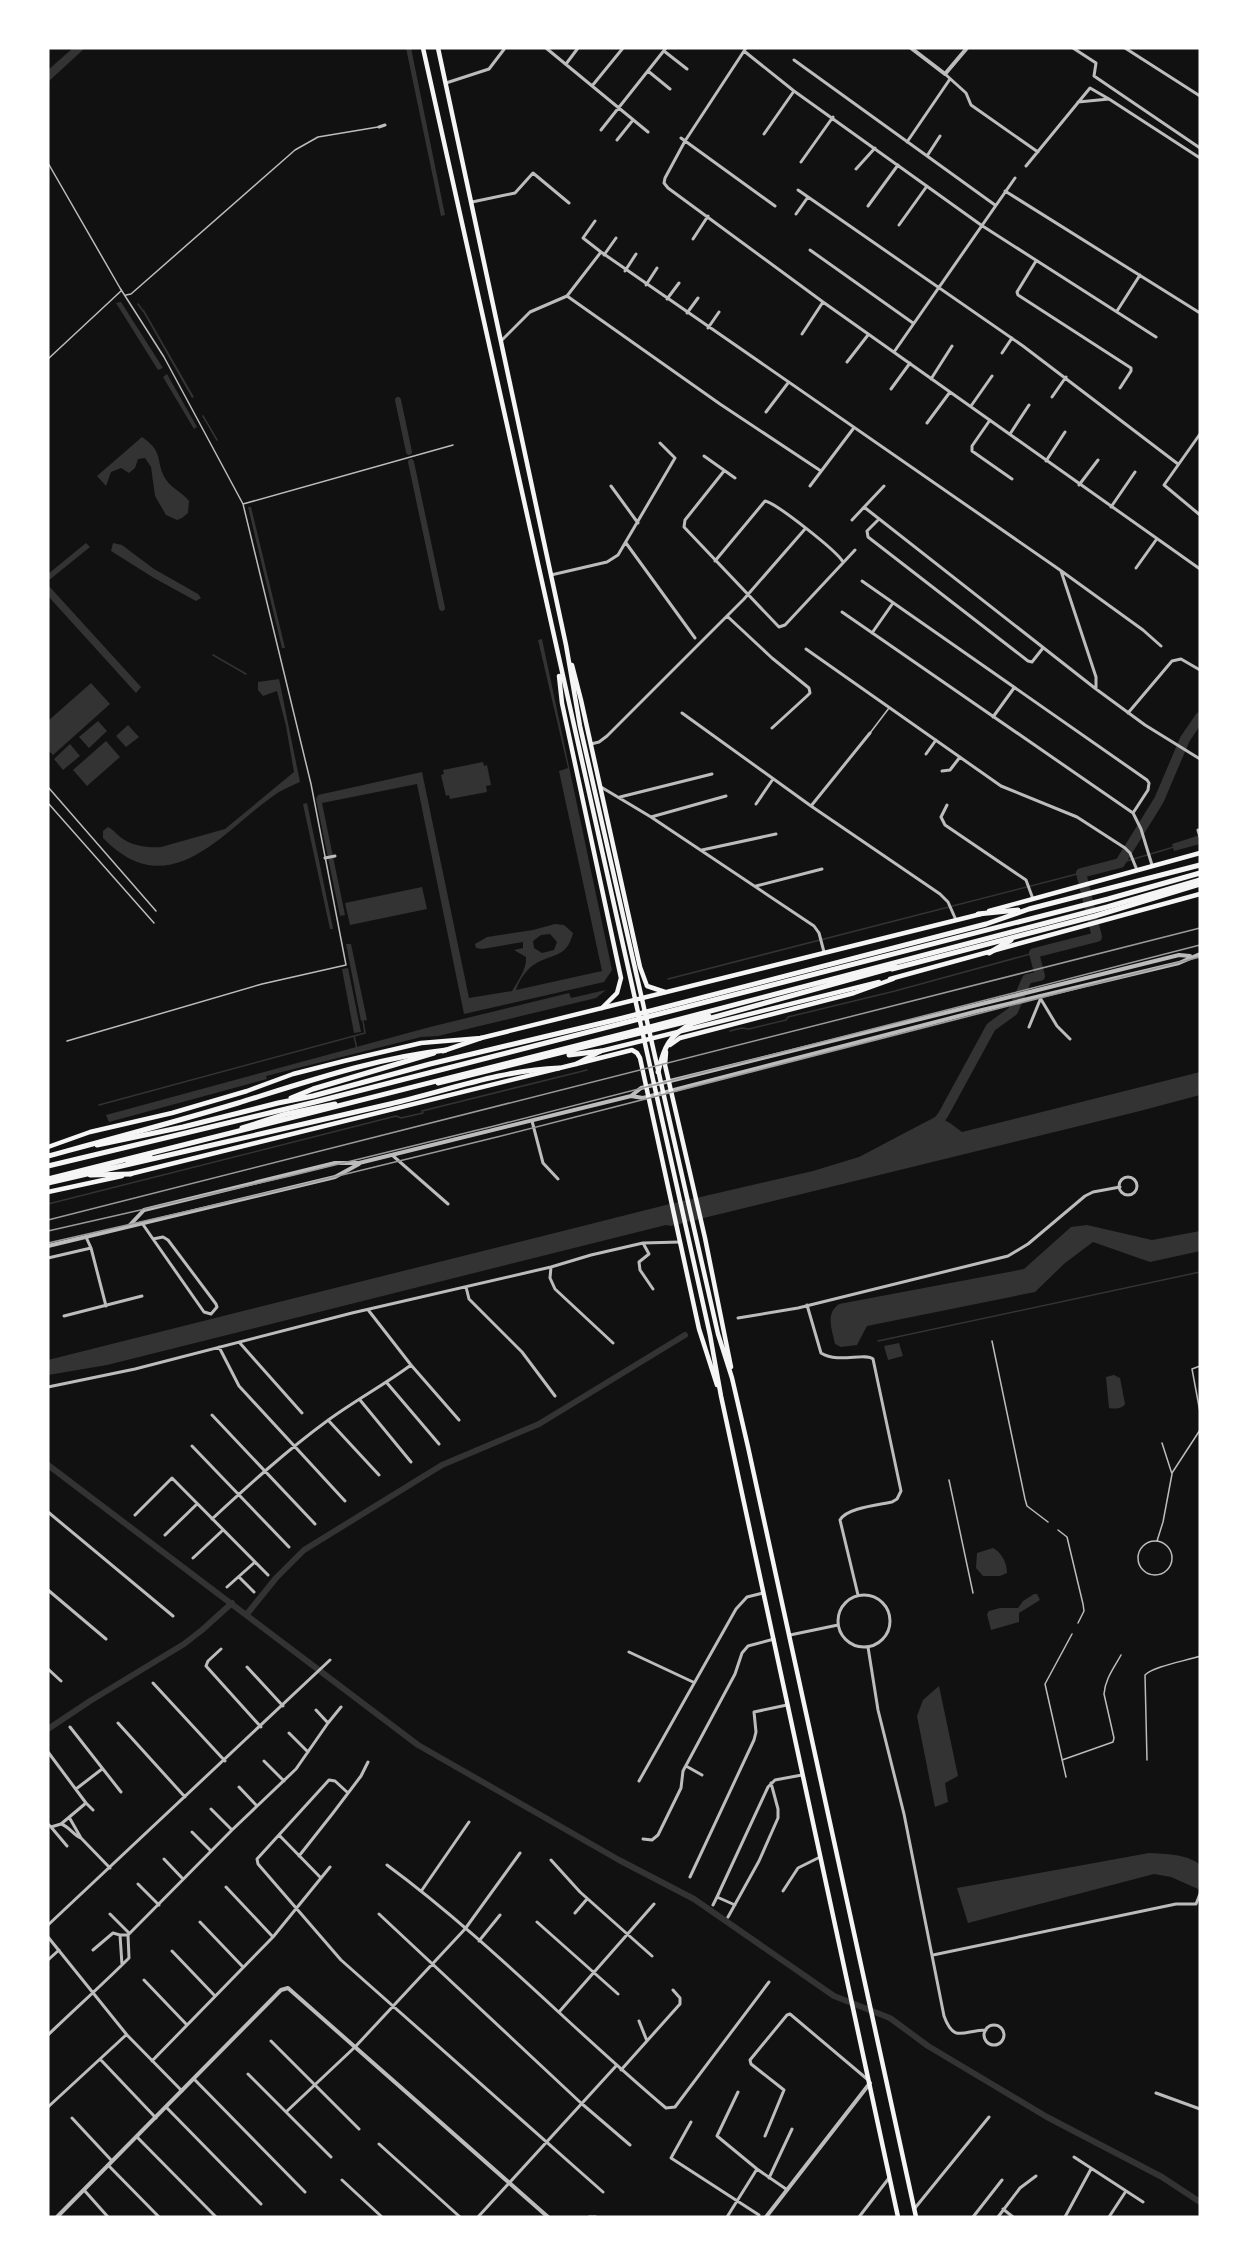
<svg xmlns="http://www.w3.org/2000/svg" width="1248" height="2265" font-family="Cabin,sans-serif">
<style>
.water{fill:#333;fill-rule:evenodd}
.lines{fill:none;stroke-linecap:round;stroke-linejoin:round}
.stream{stroke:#333;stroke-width:1.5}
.canal{stroke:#333;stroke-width:6}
.river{stroke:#333;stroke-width:10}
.service{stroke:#bcbcbc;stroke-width:1.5}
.minor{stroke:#bcbcbc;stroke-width:3}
.tertiary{stroke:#bcbcbc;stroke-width:4}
.secondary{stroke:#f5f5f5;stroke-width:4.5}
.primary{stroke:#f5f5f5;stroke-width:4.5}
.trunk{stroke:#f5f5f5;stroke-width:5}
.motorway{stroke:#f5f5f5;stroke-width:5}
.rail{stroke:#9a9a9a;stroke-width:1.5}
</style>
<rect width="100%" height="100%" fill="#111"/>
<!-- water -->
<path class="water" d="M73,48H85L48,82V70Z
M406,48H411L445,215L441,216Z
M121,302L163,368L158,370L116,303Z
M142,310H144L194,397L192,398Z
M167,374L197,427L194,429L163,377Z
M142,437C166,453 154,463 167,481C173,489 183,493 189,501L188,513L182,518L177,520L166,515L155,496L151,467L145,458L138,459L135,468L129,473L121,468L111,472L106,486L97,476Z
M248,507H251L285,648H282Z
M86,543L90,547L48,581V574Z
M113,543L122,545L154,569L198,594L201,598L196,601L154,578L111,551Z
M48,585L141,687L136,693L48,596Z
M542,639L612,970L604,982L464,1014L417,784L322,803L345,915L340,916L316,799L318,795L422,772L469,998L512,991C518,981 527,969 526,957L514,950L523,948V942L482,949L476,948L475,944L487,937L533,930L555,924L564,925L573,933C567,958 553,953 535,964C527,968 518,982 516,990L602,971L559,771L568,768L538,640ZM550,934L557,942L554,950L542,953L534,948L533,941L541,935Z
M279,679L300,782C293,785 286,788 279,792C224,828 171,908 103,838V831L108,827C114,830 117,835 123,839C133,846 149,848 161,847L225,829L294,772L286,726L277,691L263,696L258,690V682Z
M91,683L110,704L53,755L48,750V721Z
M98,721L107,731L89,748L79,737Z
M128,725L139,737L126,747L116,736Z
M106,741L120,757L87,786L73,770Z
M70,744L80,756L63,770L54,759Z
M483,762L484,766L487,765L491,785L486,786L487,792L450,799L449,795L446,796L441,775L444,774L443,770Z
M307,803L333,928V929H330L303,804Z
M1200,835V844L1174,851L1172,844Z
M422,887L427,909L350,925L345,903Z
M346,944H351L367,1020L361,1021Z
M348,968L361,1032L354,1033L342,969Z
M606,990L596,998L438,1036L421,1037L266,1076L267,1079L109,1122L106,1115L430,1027L569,993L571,998Z
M1200,1072V1095L1140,1111L671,1226L666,1225L107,1365L48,1375V1360L666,1205L813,1171L859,1157L937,1116L950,1123L962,1132Z
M1087,1225L1152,1240L1200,1231V1251L1150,1262L1093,1242L1065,1263L1035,1292L867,1326L857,1345L841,1347L835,1344C832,1329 825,1314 839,1304L1024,1269L1071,1227Z
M899,1343L903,1356L888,1360L884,1346Z
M1114,1375L1120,1378L1125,1404C1122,1409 1115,1409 1109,1408L1106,1377Z
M993,1548C1002,1553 1007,1563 1007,1573L1000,1576H983L976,1568L977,1553Z
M1034,1594H1037L1040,1600L1019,1613V1622L991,1630L987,1614L989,1611L1000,1608H1018L1023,1601Z
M939,1686L958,1776L945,1783L948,1802L935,1807L917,1716L923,1700Z
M1149,1853C1164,1854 1189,1854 1200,1865V1883L1198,1889L1171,1877L1154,1874L968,1923L957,1888Z"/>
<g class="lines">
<!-- stream -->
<path class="stream" d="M138,304L143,311
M203,416L217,440
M213,655L246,674
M1120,863L1174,847
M668,979L1081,873
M730,1031L742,1028L749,1029L786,1020L788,1017L895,991L1034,953
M354,1036L357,1049
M99,1105L365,1033L363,1021
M48,1204L396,1116L401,1118L423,1113L422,1111L587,1070
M878,1341L1200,1272"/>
<!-- canal -->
<path class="canal" d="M398,400L409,452
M411,462L442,608
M48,1465L418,1745L619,1860L694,1899L834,1996L890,2018L928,2046L1047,2117L1162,2177L1200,2202
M247,1614L276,1578L304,1550L442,1465L539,1424L685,1335
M48,1729L90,1701L184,1644L202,1630L232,1603"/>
<!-- river -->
<path class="river" d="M933,1128L943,1115L991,1027L1013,1011L1027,979L1040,976L1034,953L1097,937L1081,873L1120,863L1159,800L1185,739L1200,717"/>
<!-- service -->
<path class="service" d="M48,163L120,288L164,357L243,504L311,784L346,965L262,984L67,1041
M126,295L131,294L295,150L318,137L378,127
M48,359L121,291
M243,504L453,445
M870,733L889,708
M48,787L156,911
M48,803L154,923
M992,1341L1025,1499L1027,1506L1048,1522
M1200,1366L1192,1369L1200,1412
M1172,1473L1200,1430
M949,1480L973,1593
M1058,1530L1067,1537L1083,1604L1084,1611L1078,1623
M1157,1541L1163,1522L1172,1474L1162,1443
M1138 1558a17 17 0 1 1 34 0a17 17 0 1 1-34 0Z
M1062,1760L1113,1742L1114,1738L1104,1694C1105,1679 1114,1668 1121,1655
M1147,1760L1145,1675C1154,1666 1186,1661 1200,1656
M1066,1777L1045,1684L1072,1634"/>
<!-- minor -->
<path class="minor" d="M546,48L648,132
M746,48L685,141L665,178L664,183L668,188L823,302L1200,569
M1073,48L1096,63L1094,76L1200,148
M1125,48L1200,96
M664,51L687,69
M744,51L794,91L981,225L1156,337
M794,60L995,205
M566,64L578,48
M648,71L670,89
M945,74L966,93L971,105L1038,152
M446,83L489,69L505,48
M592,86L623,48
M1078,102L1109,99L1200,158
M379,127L385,125
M601,130L666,48
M764,134L794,91
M681,138L775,206
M617,140L633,120
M907,142L950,79
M927,156L940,136
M801,162L833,117
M1026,166L1090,88L1109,99
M856,169L875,148
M798,190L1023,346L1178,464
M1005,191L1200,313
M472,202L515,193L533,173L569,203
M868,206L898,165
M796,214L808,197
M595,221L583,238L601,252L1060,570L1143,630L1161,646
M899,225L927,186
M693,239L708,216
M810,250L913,323
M604,255L616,238
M1036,261L1017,292L1018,295L1131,368V371L1120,388
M625,271L636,254
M646,285L657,268
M567,296L720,404L821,471
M667,299L679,283
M1117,311L1140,275
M687,313L698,298
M708,328L719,312
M802,334L823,302
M501,341L530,312L567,296L601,252
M894,352L1015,178
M1002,353L1012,338
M847,362L868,335
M931,379L952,346
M891,389L910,363
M1052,397L1066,377
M971,406L992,376
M766,412L788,383
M990,420L972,446V451L1012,479
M927,423L950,392
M1010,434L1029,405
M1200,434L1164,485L1200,515
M704,456L735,478
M1046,461L1065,432
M724,471L685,520L684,527L779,627L785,625L855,550
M1079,485L1098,460
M611,486L638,523
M810,486L853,429
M864,507L1096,689L1145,725L1200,759
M1111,507L1135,472
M879,519L867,531L868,537L1028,661L1032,662L1043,648
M852,520L884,486
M626,543L695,638
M715,561L765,501C776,503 837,551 843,562
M1136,568L1156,540
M1061,571L1096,677V689
M551,575L607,562L618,555L675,458L660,443
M862,581L1147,780L1149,783L1148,790L1133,813
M842,612L1133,813L1141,829L1152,865
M727,616L772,658L809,688L810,693L807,696L772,728
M872,633L893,603
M806,649L1001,786L1077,817L1125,848L1130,853L1137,870
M682,713L811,806L940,894L948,902L956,920
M1128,713L1172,661L1181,659L1200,670
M993,717L1014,688
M591,744L599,742L607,736L744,599L805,529
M926,754L936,740
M942,771L950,770L960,757
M601,787L651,817L814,926L819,933L824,952
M620,797L712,774
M756,804L773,779
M947,805L941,817L945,825L1026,880L1033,899
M811,806L870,733
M651,817L726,796
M1198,830L1200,837
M702,850L776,834
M325,858L335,856
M756,886L822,869
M1039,996L1057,1026L1070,1039
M1029,1027L1040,1000
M532,1121L543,1163L558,1179
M392,1155L448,1204
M1119 1186a9 9 0 1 1 18 0a9 9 0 1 1-18 0Z
M142,1223L153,1239
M86,1237L91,1248
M163,1237L168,1240L216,1304L217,1307L211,1314L204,1312L153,1239Z
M643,1243L649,1254L639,1262L640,1270L653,1289
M48,1258L91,1248L106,1306
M551,1267L550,1278L555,1289L613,1343
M466,1287L469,1299L522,1352L555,1396
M807,1305L821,1353C839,1364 864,1352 873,1359L901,1491L897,1499L892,1502C878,1505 846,1508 840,1520L858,1595
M369,1311L411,1365L459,1420
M64,1316L142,1296
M738,1318L798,1308L1008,1256L1028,1244L1085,1196L1093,1192L1120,1187
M239,1342L302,1413
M219,1347L239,1386L345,1501
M387,1383L439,1444
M48,1387L135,1369L352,1313L551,1267L591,1255L643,1243L680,1242
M360,1400L411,1462
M212,1415L315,1524
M328,1420L379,1475
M192,1446L289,1547
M48,1512L173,1616
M135,1515L172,1478L268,1575
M212,1519C249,1485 286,1451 327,1421C354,1401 384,1385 411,1365
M165,1535L197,1504
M193,1558L223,1530
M239,1577L254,1592
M227,1587L255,1562
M48,1590L106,1639
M838 1621a26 26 0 1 1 52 0a26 26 0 1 1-52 0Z
M790,1635L838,1625
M868,1647L878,1710L904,1814L944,2016C954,2044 964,2030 986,2030
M221,1649L208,1661L206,1666L261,1727
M629,1652L693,1682
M247,1667L283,1706
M48,1669L61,1681
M153,1683L225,1761
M316,1710L328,1723
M118,1723L185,1797
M70,1727L121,1792
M289,1733L308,1752
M48,1752L86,1803L61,1824L51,1827L48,1824
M264,1761L284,1781
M686,1766L702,1775
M639,1781L736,1609L747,1597L763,1593
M239,1787L257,1806
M76,1789L102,1769
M347,1792L335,1781L329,1780L257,1859L258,1864L341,1960L603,2192
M86,1803L93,1810
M211,1809L232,1830
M69,1817L81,1838
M61,1824C70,1827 73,1835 81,1838L110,1868
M51,1827L67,1846
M192,1832L211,1851
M279,1835L321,1878
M643,1839L652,1840L658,1835L681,1788L683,1771L735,1674L742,1653L748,1646L774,1639
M299,1856L333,1813L361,1776L368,1762
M164,1859L183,1879
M551,1860L580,1892L652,1956
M387,1865C486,1938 572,2029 666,2108L675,2107L769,1982
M690,1877L754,1740L756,1732L754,1712L787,1705
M138,1884L159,1905
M226,1887L273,1937
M422,1890L469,1822
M783,1891L798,1868L820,1857
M713,1905L717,1897
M735,1905L717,1897L768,1787L775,1780L802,1775
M575,1913L587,1899
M110,1914L129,1933
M379,1914L581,2103L630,2145
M728,1917L759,1861L778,1818V1809L771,1783
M200,1922L243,1967
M537,1922L618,1994
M48,1925L330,1660
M128,1935L232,1830L296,1769L328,1723L341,1707
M48,1937L127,2035L182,2091
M479,1941L500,1915
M93,1950L113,1933L120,1935
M172,1951L215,1996
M933,1955L1176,1904H1196L1200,1894
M48,1960L59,1950
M144,1980L187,2025
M559,2012L654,1904
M639,2021L647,2041
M984 2035a10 10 0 1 1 20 0a10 10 0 1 1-20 0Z
M48,2035C75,2009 103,1984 129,1958L128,1935H120L122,1965
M271,2041L359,2129
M100,2059L156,2118
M152,2061L273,1937L330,1867
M621,2070L680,2004V1998L673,1990
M248,2074L331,2157
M194,2079L305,2192
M1156,2093L1200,2109
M48,2107L126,2035
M166,2107L261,2204
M286,2112L355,2047L465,1929L520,1853
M72,2118L112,2161
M691,2122L671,2158L759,2215
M765,2136L784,2090L751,2064L750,2060L787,2015L790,2014L867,2079
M137,2137L216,2217
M379,2144L460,2217
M1074,2157L1143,2202
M108,2165L159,2217
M757,2169L786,2189
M769,2178L792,2129
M342,2180L382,2217
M84,2190L108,2217
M915,2208L989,2117
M1003,2209L1013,2217
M478,2217L616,2066
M589,2217H596
M727,2217L757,2169L717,2136L738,2092
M859,2217L889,2178
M973,2217L1002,2180
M998,2217L1020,2188L1036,2176
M1065,2217L1091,2169
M1109,2217L1126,2191"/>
<!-- tertiary -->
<path class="tertiary" d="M911,48L945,74L967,48
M631,1096L641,1088L678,1079L1179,955L1190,956
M129,1226L144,1210L335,1163H359L631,1096L643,1098L978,1011L1179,963L1200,954
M48,1246L335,1177L359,1164
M57,2217L281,1990L288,1988L548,2217
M766,2217L870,2083"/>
<!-- secondary -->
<path class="secondary" d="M989,911L1200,853
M890,979L1200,894
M48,1147L90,1132L172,1113L247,1091L293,1074L344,1061L421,1043L481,1038L981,914
M130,1174L576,1064L601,1051L879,982
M48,1192L122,1176"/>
<!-- primary -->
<path class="primary" d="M423,48L710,1335L721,1396L898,2217
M438,48L566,645L580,726L718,1334L732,1378L748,1447L916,2217
M572,665L581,700L640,967L647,986L665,992
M559,676L562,703L621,978L617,993L602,1008
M670,1045L680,1038L854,993L893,979
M666,1052L665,1065L705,1238L731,1367
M576,1064L632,1050L637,1053L640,1058L699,1329L717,1385"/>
<!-- trunk -->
<path class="trunk" d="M978,914L1018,910
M989,953L1011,940
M892,969L1095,916L1200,884
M443,1051L481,1038
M569,1055L601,1051
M438,1083L709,1016
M291,1098L313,1089L434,1053
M242,1128L286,1114L335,1104
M97,1145L183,1127L278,1103L313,1096L430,1064L623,1018L986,924L1029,909L1200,865
M128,1162L150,1156
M90,1175L131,1174"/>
<!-- motorway -->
<path class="motorway" d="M658,1072C664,1047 669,1035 693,1023L895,967
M48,1156C111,1139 175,1122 238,1103C306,1082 375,1058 446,1050
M48,1166L315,1102L1108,899L1200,873
M48,1179L627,1033L1107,907L1200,880
M48,1183C162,1157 276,1130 390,1104C446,1091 501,1070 559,1068"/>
<!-- rail -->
<path class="rail" d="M48,1220L1200,928
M48,1231L290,1176L494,1126L1200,945
M48,1243L293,1187L497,1137L1200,957"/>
</g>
<!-- border -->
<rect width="1248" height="2265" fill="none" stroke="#ffffff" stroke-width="99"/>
</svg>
